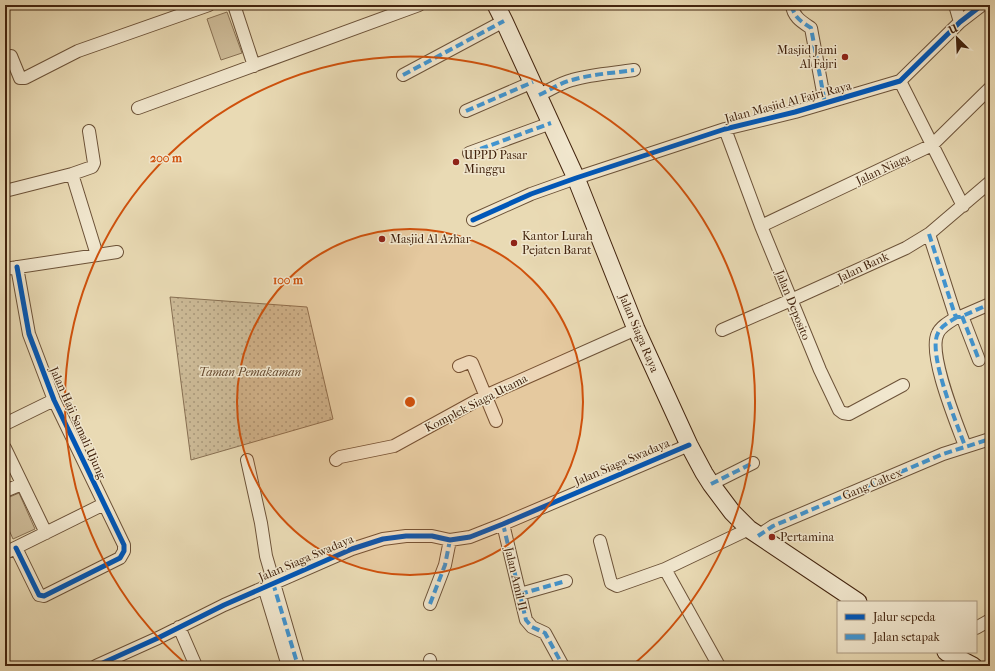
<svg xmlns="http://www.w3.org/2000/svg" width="995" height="671" font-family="'IM FELL French Canon',serif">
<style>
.park{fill:url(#park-dots);stroke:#887053}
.garden{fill:#cdbb98;stroke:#887053}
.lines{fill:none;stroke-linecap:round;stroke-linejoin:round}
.street-casing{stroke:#6c5238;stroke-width:14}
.secondary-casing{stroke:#43240e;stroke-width:19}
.street{stroke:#f1e7ce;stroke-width:12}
.secondary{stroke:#f1e7ce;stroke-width:17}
.quiet{stroke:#4095d2;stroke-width:4;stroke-dasharray:8 4;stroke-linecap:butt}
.cycleway-casing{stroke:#f1e7ce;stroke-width:8}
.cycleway{stroke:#0057b8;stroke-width:5}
.ring{fill:none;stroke:#cf510c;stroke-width:2}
.poi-dot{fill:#8f2418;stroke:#f1e7ce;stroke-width:1.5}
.labels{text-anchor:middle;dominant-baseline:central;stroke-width:3;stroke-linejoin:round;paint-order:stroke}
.poi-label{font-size:12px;fill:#43240e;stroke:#f1e7ce;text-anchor:start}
.street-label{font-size:12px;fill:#43240e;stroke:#f1e7ce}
.park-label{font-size:12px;font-style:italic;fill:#664a30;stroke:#f1e7ce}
.centre{fill:#cf510c;stroke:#f1e7ce;stroke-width:2}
.ring-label{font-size:12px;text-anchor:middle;font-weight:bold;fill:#cf510c;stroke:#f1e7ce;stroke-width:3;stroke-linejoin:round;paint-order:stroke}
</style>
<defs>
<pattern id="park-dots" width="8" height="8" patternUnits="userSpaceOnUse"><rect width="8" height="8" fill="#cdbb98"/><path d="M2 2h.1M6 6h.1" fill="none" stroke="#a8987a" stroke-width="1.8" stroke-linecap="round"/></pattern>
</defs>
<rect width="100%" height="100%" fill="#e9dab4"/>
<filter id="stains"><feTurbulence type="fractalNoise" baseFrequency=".005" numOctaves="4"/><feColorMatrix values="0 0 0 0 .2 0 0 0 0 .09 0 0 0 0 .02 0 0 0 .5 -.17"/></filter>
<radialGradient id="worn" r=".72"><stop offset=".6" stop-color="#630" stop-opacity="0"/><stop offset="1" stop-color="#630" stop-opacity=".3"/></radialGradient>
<!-- park -->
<path class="park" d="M170,297L307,307L333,419L191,460Z"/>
<!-- garden -->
<path class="garden" d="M227,12L242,53L221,60L207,19Z
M19,493L35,529L13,539L5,521V499Z"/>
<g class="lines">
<!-- street casing -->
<g class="street-casing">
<path id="street" d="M234,5L254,66
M792,5C793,17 802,22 811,28L825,103
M955,5L960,22
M11,56L20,78H25L78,51L209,5
M403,75L504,21
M900,81L963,206
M539,95C550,90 560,83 572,80C592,74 614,73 634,70
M138,108L419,5
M466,111L533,82
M725,129L761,226L820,370L839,410L843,413L849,414L903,385
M469,153L551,123
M72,174L97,255
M5,191L72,174L92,167L94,163L89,131
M473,220L531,194L576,178L725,129L795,112L900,81L960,22L982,5
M761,226L932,145L990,88
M929,234L955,315L957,317H960L990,304
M5,269L117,252
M962,316L979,360
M957,317C951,321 941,326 938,333C927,353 957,424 965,446
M722,330L791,300L906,248L929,234L990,182
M459,366L469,362L472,363L496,421
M5,424L54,400
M5,448L46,533
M247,460L261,523L266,556L298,666
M336,460L340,457L394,446L485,396L636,329
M711,484L753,463
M5,491L22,484
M503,524L526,620L532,627L545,633L563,666
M758,536L773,526L943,454L990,439
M600,541L611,583L617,586L665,569L749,529
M16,548L39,595L44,596L120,558L124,551V545L54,400L29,334L17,267
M5,553L104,504
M665,569L719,666
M264,587L288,666
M520,594L566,581
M430,604L445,565L450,540
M179,627L196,666
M976,628L990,620
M430,660L431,666
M96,666L158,638L224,605L352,549L383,539L406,536H432L450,540L470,537L503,524L689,445"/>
</g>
<!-- secondary casing -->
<g class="secondary-casing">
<path id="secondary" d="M496,5L504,21L576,178L636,329L689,445L704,473L711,484L732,512L749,529L858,602
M946,652L973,666"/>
</g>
<!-- street -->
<use href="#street" class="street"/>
<!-- secondary -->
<use href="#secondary" class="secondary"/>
<!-- quiet -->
<path class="quiet" d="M792,5C793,17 802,22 811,28L825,103
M403,75L504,21
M539,95C550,90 560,83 572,80C592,74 614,73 634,70
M466,111L533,82
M469,153L551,123
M929,234L955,315L957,317H960L990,304
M962,316L979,360
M957,317C951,321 941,326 938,333C927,353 957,424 965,446
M711,484L753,463
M503,524L526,620L532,627L545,633L563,666
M758,536L773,526L943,454L990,439
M273,583L298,666
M520,594L566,581
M430,604L445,565L450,540"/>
<!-- cycleway casing -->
<g class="cycleway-casing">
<path id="cycleway" d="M473,220L531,194L576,178L725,129L795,112L900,81L960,22L982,5
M16,548L39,595L44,596L120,558L124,551V545L54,400L29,334L17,267
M96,666L158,638L224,605L352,549L383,539L406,536H432L450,540L470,537L503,524L689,445"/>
</g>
<!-- cycleway -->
<use href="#cycleway" class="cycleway"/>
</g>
<!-- distance rings -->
<circle cx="410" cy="402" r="173" fill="#cf510c" fill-opacity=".12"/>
<g class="ring">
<circle cx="410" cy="402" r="173"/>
<path d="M186 664A345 345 0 1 1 634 664"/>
</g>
<!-- markers -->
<g class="poi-dot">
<circle cx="845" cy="57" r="4"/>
<circle cx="456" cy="162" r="4"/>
<circle cx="382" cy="239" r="4"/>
<circle cx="514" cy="243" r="4"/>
<circle cx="772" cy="537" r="4"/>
</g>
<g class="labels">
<!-- poi labels -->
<g class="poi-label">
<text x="837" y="50" text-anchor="end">Masjid Jami<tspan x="837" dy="14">Al Fajri</tspan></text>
<text x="464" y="155">UPPD Pasar<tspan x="464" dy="14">Minggu</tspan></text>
<text x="522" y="236">Kantor Lurah<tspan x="522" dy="14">Pejaten Barat</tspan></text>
<text x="390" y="239">Masjid Al Azhar</text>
<text x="780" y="537">Pertamina</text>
</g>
<!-- street labels -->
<g class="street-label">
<text transform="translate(788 102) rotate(-15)">Jalan Masjid Al Fajri Raya</text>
<text transform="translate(883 169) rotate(-25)">Jalan Niaga</text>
<text transform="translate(863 267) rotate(-25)">Jalan Bank</text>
<text transform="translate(793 305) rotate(68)">Jalan Deposito</text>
<text transform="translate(639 333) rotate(67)">Jalan Siaga Raya</text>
<text transform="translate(476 403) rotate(-27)">Komplek Siaga Utama</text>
<text transform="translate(78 423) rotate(66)">Jalan Haji Samali Ujung</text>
<text transform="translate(622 462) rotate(-23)">Jalan Siaga Swadaya</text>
<text transform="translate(872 484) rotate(-23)">Gang Caltex</text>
<text transform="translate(306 558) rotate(-23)">Jalan Siaga Swadaya</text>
<text transform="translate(516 579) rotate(77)">Jalan Amil II</text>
</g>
<!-- park labels -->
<g class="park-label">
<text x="250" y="372">Taman Pemakaman</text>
</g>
</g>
<circle cx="410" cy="402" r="6" class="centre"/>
<g class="ring-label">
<text x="166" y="162">200 m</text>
<text x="288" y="284">100 m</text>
</g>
<!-- margin -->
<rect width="995" height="671" fill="none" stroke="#e9dab4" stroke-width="20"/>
<rect x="6" y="6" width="983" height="659" fill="none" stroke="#43240e" stroke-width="2"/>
<rect x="10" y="10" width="975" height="651" fill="none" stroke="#43240e"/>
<!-- legend -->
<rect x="837" y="601" width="140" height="52" fill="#f1e7ce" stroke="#ab9981"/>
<rect x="845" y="614" width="20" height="6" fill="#0057b8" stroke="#ab9981"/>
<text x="873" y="621" font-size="12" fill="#43240e">Jalur sepeda</text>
<rect x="845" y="634" width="20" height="6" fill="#4095d2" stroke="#ab9981"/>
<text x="873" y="641" font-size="12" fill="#43240e">Jalan setapak</text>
<!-- north arrow -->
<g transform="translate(957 38) rotate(336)" stroke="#f1e7ce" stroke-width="3" paint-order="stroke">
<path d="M0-3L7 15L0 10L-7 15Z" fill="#43240e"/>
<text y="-6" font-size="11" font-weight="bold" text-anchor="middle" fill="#43240e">U</text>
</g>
<rect width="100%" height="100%" filter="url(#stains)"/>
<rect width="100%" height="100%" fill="url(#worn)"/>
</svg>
